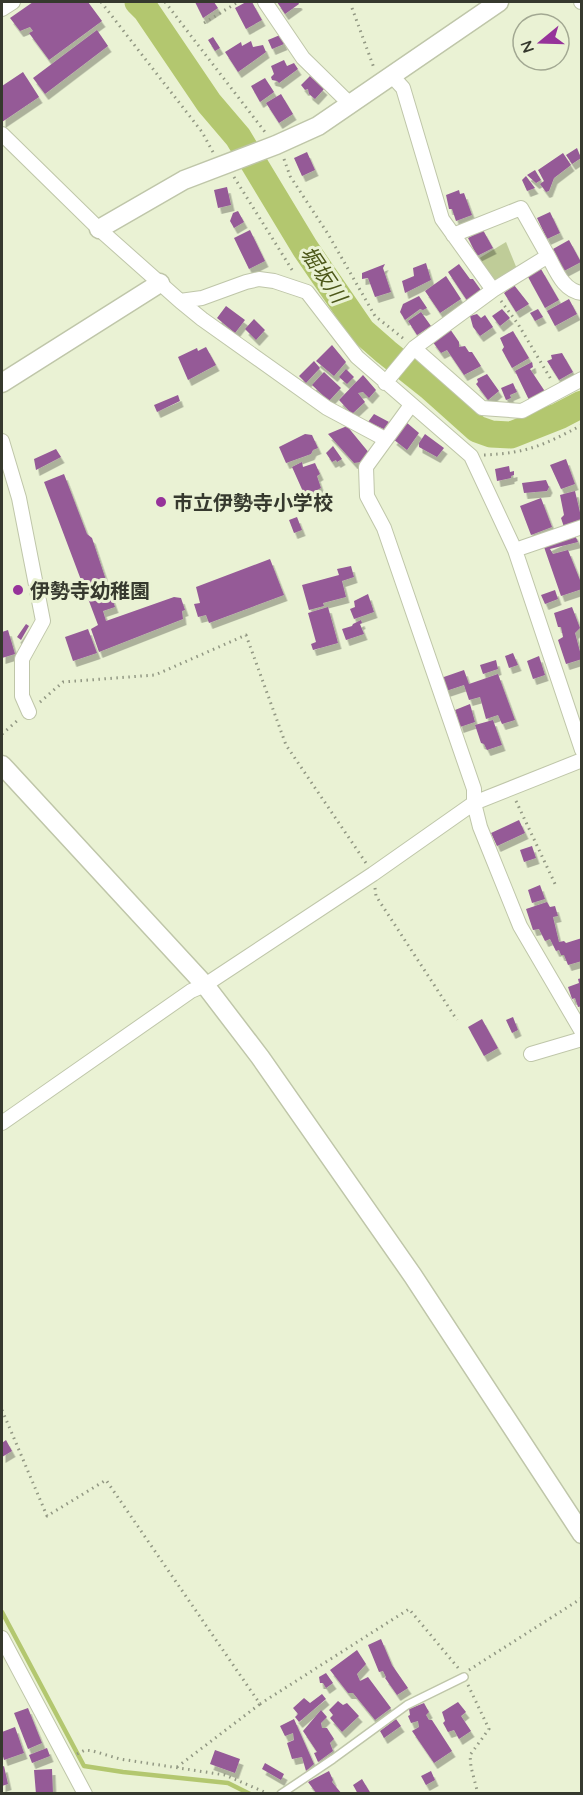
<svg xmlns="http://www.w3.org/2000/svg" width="583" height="1795" font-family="Quicksand,'Noto Sans JP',sans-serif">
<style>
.green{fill:#bfcc98}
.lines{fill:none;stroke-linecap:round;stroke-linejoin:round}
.stream{stroke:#b3c76f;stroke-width:4.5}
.river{stroke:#b3c76f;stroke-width:27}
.building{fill:#955a97;filter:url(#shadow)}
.lane-casing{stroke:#bfc6a9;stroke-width:10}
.street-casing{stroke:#bfc6a9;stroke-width:16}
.secondary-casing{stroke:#bfc6a9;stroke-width:21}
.path{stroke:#929883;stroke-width:3;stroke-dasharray:1.5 4.5;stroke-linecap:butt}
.lane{stroke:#fff;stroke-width:7}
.street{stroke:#fff;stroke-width:14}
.secondary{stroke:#fff;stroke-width:18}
.poi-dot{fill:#96339a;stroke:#eaf2d4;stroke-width:2}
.labels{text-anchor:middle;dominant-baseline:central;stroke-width:6;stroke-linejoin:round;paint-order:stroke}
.poi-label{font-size:20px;font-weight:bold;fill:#36392e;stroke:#eaf2d4;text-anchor:start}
.water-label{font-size:21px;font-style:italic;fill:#4d581a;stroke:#eaf2d4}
</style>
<defs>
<filter id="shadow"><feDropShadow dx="3.5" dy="6" stdDeviation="0" flood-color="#0004"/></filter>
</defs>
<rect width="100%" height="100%" fill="#eaf2d4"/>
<!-- green -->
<path class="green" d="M506,242L519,274L493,290L473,262Z"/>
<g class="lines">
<!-- stream -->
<path class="stream" d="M2,1612L84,1766L123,1772L228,1783L250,1794"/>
<!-- river -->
<path class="river" d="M138,2L146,10L209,103L238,137L305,248L362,331L386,352L430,387L477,429L491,434L511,435L559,416L582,404"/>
</g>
<!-- building -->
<path class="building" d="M33,2H88L102,21L49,60L29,33L33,31L30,27L20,31L10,18Z
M195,2H214L218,8L203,18Z
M246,2H252L262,20L246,29L235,8Z
M277,2H298L299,4L285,14Z
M97,30L108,46L45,94L33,78Z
M280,35L284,44L272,49L268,40Z
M213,37L220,48L215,51L208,40Z
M251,41L253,47L263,45L266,52L238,72L225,52L241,42L242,46Z
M284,60L287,66L294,63L298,69L279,83L277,81L272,80L271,77L274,74L271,66Z
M23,72L39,97L2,122V86Z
M310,76L324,89L315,99L309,94L308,89L305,90L301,85Z
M265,78L274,92L260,102L251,86Z
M281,94L293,114L279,123L266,103Z
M577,148L581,158L572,164L566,155Z
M307,152L315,170L302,176L294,158Z
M563,153L571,165L554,178L549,191L546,192L540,184L544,181L538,170Z
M535,170L541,180L536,183L527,175Z
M526,176L535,188L527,191L522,180Z
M227,187L231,205L218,208L214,190Z
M459,190L460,194L464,193L472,215L456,221L452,209H449L446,195Z
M238,211L244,222L234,228L230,221L233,213Z
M550,212L560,233L547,239L537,218Z
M250,230L265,261L249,269L234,238Z
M483,230L493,248L477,256L468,238Z
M569,240L581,262L564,271L553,249Z
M426,263L431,280L405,293L402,281L414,276L413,268Z
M385,264L383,268L391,292L375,297L368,278L362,279V273Z
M459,264L470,279H473L483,293L468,302L448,272Z
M541,269L559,300L545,308L528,277Z
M446,276L461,299L440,313L425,291Z
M514,285L529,304L516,312L504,293Z
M419,296L427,308L423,310L420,309L405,320L400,312L403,304Z
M569,299L577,314L555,326L547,311Z
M226,306L245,320L235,333L217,318Z
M502,309L510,318L500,326L492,316Z
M538,309L543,317L535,321L530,313Z
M421,312L431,326L417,335L408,321Z
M477,314L481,318L485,315L493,327L480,336L473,327L470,316Z
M254,319L265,330L256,340L245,329Z
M450,329L459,342V347L465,346L469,352H472L481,366L464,375L447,350L441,353L432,341Z
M513,331L529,358L512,368L502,350L504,347L500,338Z
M332,345L346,362L334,376L316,361Z
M206,347L216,365L188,380L178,357L197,348L198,351Z
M562,353L573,372L559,380L547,361L552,359L551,355Z
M314,361L320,368L306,383L299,376Z
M532,362L533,367L530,369L546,393L530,402L515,371Z
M346,369L354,377L347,384L339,377Z
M324,372L341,388L329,401L312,385Z
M487,374L499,391L488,400L476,384L478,382L477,379Z
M363,375L376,390L369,398L363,392L358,393L365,402L352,414L339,400Z
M513,383L517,392L510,395L511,398L506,400L501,388Z
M178,395L180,401L157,412L154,405Z
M374,414L389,422L384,429L368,422Z
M406,422L419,433L407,450L393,439Z
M347,426L370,454L361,462L354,463L328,434Z
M305,434L312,435L318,448L313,450L311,454L286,463L279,447Z
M425,434L444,448L437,457L419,447V443Z
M333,446L342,459L337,462L336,460L332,462L326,453Z
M56,449L61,457L36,470L34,459Z
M566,459L575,484L561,489L550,465Z
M302,462L303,467L315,463L320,474L317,476L321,488L305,496L292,467Z
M509,466L510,472L514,471V475L511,476V478L497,481L495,469Z
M64,474L87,534L92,538L115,607L103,611L106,621L174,597L181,598L185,610L182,611L183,619L99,652L91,629L98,625L44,482Z
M546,480L549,487L547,491L524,493L522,483Z
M575,491L582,521L564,527L561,518L564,515L560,495Z
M541,498L552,527L531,535L520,506Z
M297,517L302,530L294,533L289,520Z
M574,533L578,542L550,549L553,554L568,550L580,580L582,579V584L580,585L582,589L561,596L544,547Z
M270,559L284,595L209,623L206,615L198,617L194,604L200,603L196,587Z
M351,566L354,577L342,581L346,597L323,603L324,606L309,610L302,585L339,575L337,569Z
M555,590L558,599L545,604L541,595Z
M368,594L374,612L354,619L350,609L355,607L354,601Z
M328,607L338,643L313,650L311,644L316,642L308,613Z
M572,607L580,628L575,633L582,659L566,664L558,640L563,637L561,627H558L554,613Z
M361,620L362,623L360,624L364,634L346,640L342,629L352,626L353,624Z
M26,624L29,626L21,640L17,637Z
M88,629L97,653L73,661L65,637Z
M8,630L15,654L2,658V632Z
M513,653L518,665L509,668L505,656Z
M539,656L545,675L533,679L527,661Z
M496,660L498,669L483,674L480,665Z
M464,670L469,684L498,674L515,720L502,724L498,715L486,719L480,697L469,700L464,685L446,691L441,678Z
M470,704L475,722L460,727L455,710Z
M493,720L502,745L487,750L484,744L481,743L475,725Z
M519,820L525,833L497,846L491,833Z
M532,846L536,858L524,862L520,850Z
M540,885L545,899L532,903L528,890Z
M547,902L550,907L555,906L558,916L553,917L559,942L564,941L566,943L582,938V961L568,965L564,955H561L559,950L556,951L550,939L545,941L539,929L533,930L526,909Z
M582,978V1006L578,1007L575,998L572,999L568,987L579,983L578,979Z
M513,1017L518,1030L512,1033L506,1020Z
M482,1019L498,1048L484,1056L468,1027Z
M6,1440L12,1451L2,1457V1443Z
M381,1639L392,1665L408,1688L397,1695L385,1678L386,1677L383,1671L379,1672L368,1645Z
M357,1650L366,1664L357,1674L360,1681L368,1677L391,1708L375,1720L353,1693H348L330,1670Z
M326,1673L333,1683L326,1688L323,1683H320L319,1677Z
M322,1694L326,1699L299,1722L295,1717L298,1714L293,1708L304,1698L310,1703Z
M338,1701L343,1705L347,1703L359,1716L342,1732L330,1718L333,1715L329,1710Z
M458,1702L466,1712L461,1716L471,1731L459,1739L454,1730L448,1732L443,1723L445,1721L442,1712Z
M424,1703L429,1712L426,1715L429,1720H432L452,1751L434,1763L412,1731L419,1727L418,1721L411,1723L408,1716L410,1715L409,1709Z
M28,1708L42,1743L28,1749L14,1713Z
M321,1710L327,1717L321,1723L322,1728H327L334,1739L330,1743L333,1751L318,1762L314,1753L317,1752L303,1731Z
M294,1719L314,1764L306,1771L302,1757L292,1759L287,1743L294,1740L293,1733L285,1736L280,1726Z
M396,1719L401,1726L384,1738L380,1731Z
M15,1727L24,1753L4,1760L2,1753V1732Z
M47,1748L50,1756L32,1763L29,1755Z
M215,1750L240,1759L235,1773L210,1764Z
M265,1763L284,1774L281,1780L262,1769Z
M4,1766L8,1784L2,1786V1767Z
M52,1769L53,1794H36L34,1770Z
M329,1771L333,1780L332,1782L342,1794H317L308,1782Z
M431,1771L435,1780L426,1785L421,1776Z
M362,1779L371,1794H358L353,1785Z"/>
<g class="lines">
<!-- lane casing -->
<g class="lane-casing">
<path id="lane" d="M281,1794L333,1759L407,1705L464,1677"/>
</g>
<!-- street casing -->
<g class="street-casing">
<path id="street" d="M265,2L303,58L350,104
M581,2H582
M2,9L13,2
M392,76L403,88L442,219L493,290
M2,134L99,229L180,301L202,298L246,282L259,279L274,281L307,292L357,357L471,456L515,550L582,750
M453,235L521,208L548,256
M180,301L202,319L327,408L385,439
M414,348L482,408L522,411L582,379
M385,383L414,348L493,290L548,256C556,270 563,291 582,293
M411,405L366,467L367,496L384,528L474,789V803L480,827L520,926L582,1032
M2,441L19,498L43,621L22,659V696L29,712
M515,550L582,527
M531,1054L582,1039
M2,1123L191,991L205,985L373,874L474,803L582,760
M2,1638L85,1794"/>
</g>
<!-- secondary casing -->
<g class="secondary-casing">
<path id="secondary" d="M99,229L184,180L276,145L318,126L499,2
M2,383L160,283
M2,765L205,985L260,1057L413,1276L582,1534"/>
</g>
<!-- path -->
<path class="path" d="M101,2L202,132L214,154
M165,2L265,132
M352,8L374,68
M204,23L238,2
M284,159L290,176L328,234L375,316L404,339
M234,177L294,273
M501,301L518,324L552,381
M484,455C528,453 544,445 582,425
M40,702L63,682L155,675L246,635L286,745L366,863
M2,734L18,720
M516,801L556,886
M375,888L376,896L457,1020
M2,1410L47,1516L106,1480L260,1704L409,1609L459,1669
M469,1670L582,1598
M468,1685L489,1729L470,1755L471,1767L478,1794
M77,1754L85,1750L93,1751L120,1759L225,1775L269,1794
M177,1767L260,1704"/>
<!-- lane -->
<use href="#lane" class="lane"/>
<!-- street -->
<use href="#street" class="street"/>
<!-- secondary -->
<use href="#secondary" class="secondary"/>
</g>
<!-- markers -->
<g class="poi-dot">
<circle cx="161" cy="502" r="6"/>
<circle cx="18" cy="590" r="6"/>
</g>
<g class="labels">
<!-- poi labels -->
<g class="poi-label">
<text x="173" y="502">市立伊勢寺小学校</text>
<text x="30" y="590">伊勢寺幼稚園</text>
</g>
<!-- water labels -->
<g class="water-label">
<text transform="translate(324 274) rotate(56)">堀坂川</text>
</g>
</g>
<!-- border -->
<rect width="583" height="1795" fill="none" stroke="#36392e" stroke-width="6"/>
<!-- north arrow -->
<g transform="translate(541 42) rotate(251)"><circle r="28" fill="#eaf2d4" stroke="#a2a892" stroke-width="1.5"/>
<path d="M0-4.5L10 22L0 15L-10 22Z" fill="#96339a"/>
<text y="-9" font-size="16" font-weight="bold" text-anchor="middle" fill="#36392e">N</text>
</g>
</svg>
